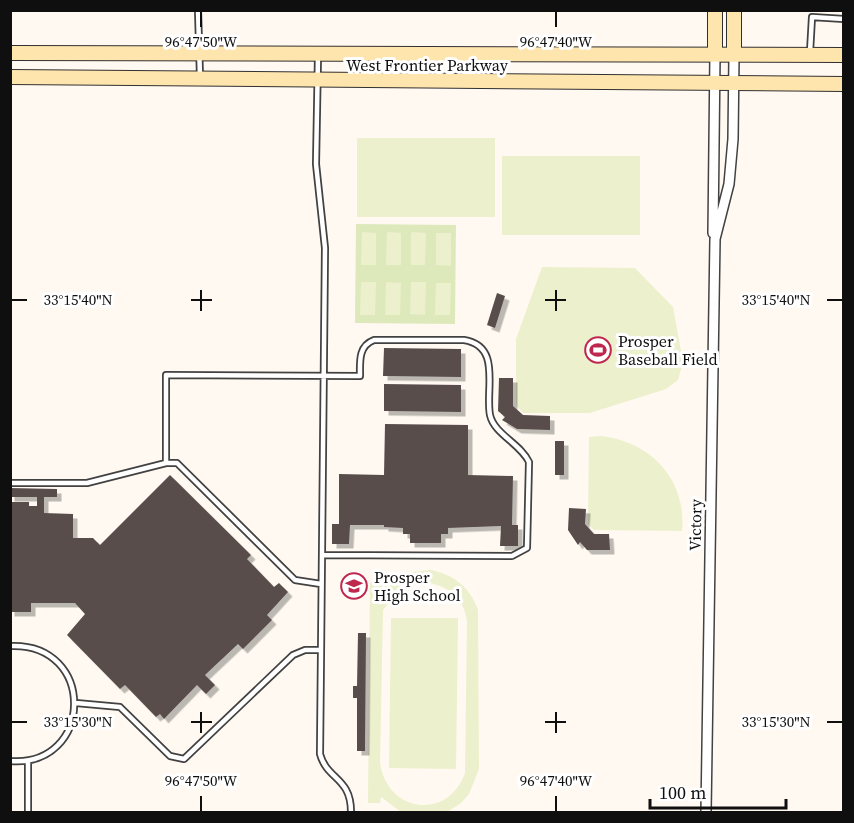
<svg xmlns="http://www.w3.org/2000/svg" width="854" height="823" font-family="'Source Serif 4',serif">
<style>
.green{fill:#dde9bb}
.pitch{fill:#ecf0cc;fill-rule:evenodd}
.building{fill:#584d4b;filter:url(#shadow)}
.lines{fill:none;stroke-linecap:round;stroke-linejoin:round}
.lane-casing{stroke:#424242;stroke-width:8}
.street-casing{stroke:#424242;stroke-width:12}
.secondary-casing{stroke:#313131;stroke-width:16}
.lane{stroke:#fff;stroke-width:4.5}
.street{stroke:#fff;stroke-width:9}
.secondary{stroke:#fee4ad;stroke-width:14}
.ticks{fill:none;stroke:#0f0f0f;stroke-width:2}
.labels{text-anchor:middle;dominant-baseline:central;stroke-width:6;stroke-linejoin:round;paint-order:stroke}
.street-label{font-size:16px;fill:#0f0f0f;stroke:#fff}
.poi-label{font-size:16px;fill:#0f0f0f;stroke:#fff;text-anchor:start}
.ticks-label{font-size:15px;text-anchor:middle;fill:#0f0f0f;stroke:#fff;stroke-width:6;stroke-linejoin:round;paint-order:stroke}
</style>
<defs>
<filter id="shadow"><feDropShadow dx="4.5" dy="4.5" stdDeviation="0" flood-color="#0004"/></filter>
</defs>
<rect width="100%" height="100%" fill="#fff9f1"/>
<!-- green -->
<path class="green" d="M356,224L456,225L455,324L355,323Z"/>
<!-- pitch -->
<path class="pitch" d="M357,138H495V217H357Z
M502,156H640V235H502Z
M362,232L376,233V265H361Z
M387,232L401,233V265H386Z
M411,232L426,233L425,265H411Z
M436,233H451V266L436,265Z
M542,267L635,268L673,307L683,362L678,380L666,389L590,413H523L516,405V339Z
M361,282H376L375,315H360Z
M386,282L401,283L400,315H385Z
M411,282H426L425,315L410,314Z
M436,283H451L450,315H435Z
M600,436C651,441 687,480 682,531L594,530L588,524L589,437Z
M431,570C454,575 470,587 478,610L479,769L469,794L461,803L447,812H401L381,797L380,803H368L370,582L382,583V589L403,573ZM424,582C447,585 464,597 467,621L465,773C448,821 387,813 380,763L383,610L399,590Z
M391,618H458L456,769L389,768Z"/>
<!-- building -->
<path class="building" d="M497,293L505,296L495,328L487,325Z
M384,348L461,349V377L383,376Z
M499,378H513V406L523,415L550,416V430L517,429L502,420L505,417L498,411Z
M384,384L461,385V412L384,411Z
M385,424L468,425V475L513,476L512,525H518V546H500L501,526L448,528V534H441V543H410V534H403V528L384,527V525H350L349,544H332V524H339V474L384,475Z
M555,441H564V475H555Z
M170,475L251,555L247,559L274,587L279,583L288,592L267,615L272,620L243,649L238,644L205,675L215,685L206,694L197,685L164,719L160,714L156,717L125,685L120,689L67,635L85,614L75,603H31V612H10V502H29V506H37V497H10V488L57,489V497H44V513L73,514V538H93L100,545Z
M569,508L586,509L585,524L594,534H609L610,550H587L580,542L578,545L568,530Z
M358,633H366L365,751H357V698H353V686H357Z"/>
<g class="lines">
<!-- lane casing -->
<g class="lane-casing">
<path id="lane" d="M198,10L200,77
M810,52L812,17L844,19
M318,56L316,164L325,248L320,754C327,780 351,777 351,812
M166,463V375L360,376C360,362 358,346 374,340H464C502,346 485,389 490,415C494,434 521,444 529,462L527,548L512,556L322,555
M10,483H87L166,463H177L295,580L321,584
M10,646C97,642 94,768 10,761
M76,703L120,707L170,756L184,759L293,655L305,650H321
M28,761V812"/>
</g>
<!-- street casing -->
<g class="street-casing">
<path id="street" d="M713,233L715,54
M706,812L715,239L729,184L733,139L734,55"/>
</g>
<!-- secondary casing -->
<g class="secondary-casing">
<path id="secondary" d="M734,10V55
M10,53L844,55
M715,54V10
M10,77L844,84"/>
</g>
<!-- lane -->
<use href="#lane" class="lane"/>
<!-- street -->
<use href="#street" class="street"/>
<!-- secondary -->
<use href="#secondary" class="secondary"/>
</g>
<!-- ticks -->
<path class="ticks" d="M201,12V27M556,12V27M201,290V311M556,290V311M12,300H27M191,300H212M545,300H566M827,300H842M201,712V733M556,712V733M12,722H27M191,722H212M545,722H566M827,722H842M201,796V811M556,796V811"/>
<!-- icons -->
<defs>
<g id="stadium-ring" transform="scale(1.35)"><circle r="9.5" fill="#fff" stroke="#be284f" stroke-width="1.5"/><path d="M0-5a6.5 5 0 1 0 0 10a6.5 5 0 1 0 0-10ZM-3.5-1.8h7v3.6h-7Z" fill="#be284f"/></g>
<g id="school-ring" transform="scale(1.35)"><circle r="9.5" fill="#fff" stroke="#be284f" stroke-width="1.5"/><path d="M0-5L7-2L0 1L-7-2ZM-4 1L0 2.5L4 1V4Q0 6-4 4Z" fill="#be284f"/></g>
</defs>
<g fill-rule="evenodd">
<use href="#stadium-ring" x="598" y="350"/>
<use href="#school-ring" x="354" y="586"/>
</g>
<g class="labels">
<!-- street labels -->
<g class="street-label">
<text x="427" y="65">West Frontier Parkway</text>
<text transform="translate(695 525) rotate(-89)">Victory</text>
</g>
<!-- poi labels -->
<g class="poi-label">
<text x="618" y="341">Prosper<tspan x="618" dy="18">Baseball Field</tspan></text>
<text x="374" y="577">Prosper<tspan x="374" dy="18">High School</tspan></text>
</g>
</g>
<g class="ticks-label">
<text x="201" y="47">96°47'50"W</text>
<text x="556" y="47">96°47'40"W</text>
<text x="78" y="305">33°15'40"N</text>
<text x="776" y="305">33°15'40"N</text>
<text x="78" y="727">33°15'30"N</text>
<text x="776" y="727">33°15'30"N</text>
<text x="201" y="786">96°47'50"W</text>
<text x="556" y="786">96°47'40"W</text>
</g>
<!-- border -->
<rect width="854" height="823" fill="none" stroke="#0f0f0f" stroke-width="24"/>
<!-- scale -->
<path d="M650 799v9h136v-9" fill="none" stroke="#0f0f0f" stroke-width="3"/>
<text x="659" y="799" font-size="18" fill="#0f0f0f" stroke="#ffffff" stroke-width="4.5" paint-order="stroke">100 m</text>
</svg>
